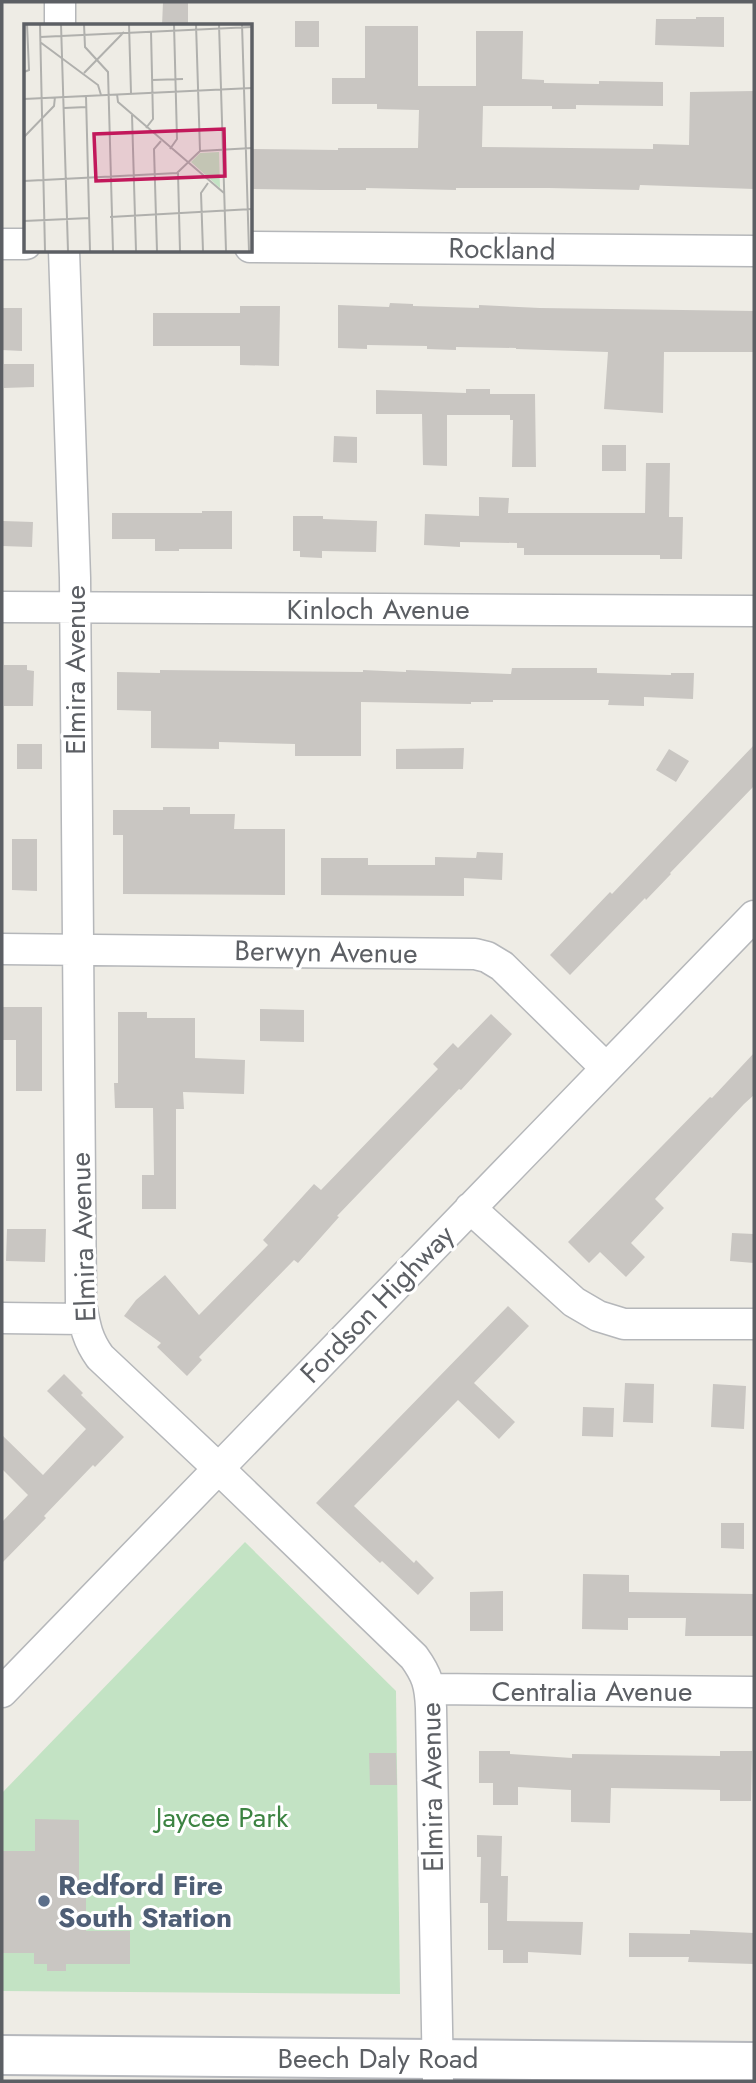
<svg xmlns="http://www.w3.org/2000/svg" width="756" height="2083" font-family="Jost,sans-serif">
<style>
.green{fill:#c3e3c4}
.building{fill:#c9c6c2}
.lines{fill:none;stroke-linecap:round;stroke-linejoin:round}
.street-casing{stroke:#b5b7ba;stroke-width:33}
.secondary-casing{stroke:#b6b8bd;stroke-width:42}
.street{stroke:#fff;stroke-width:30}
.secondary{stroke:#fff;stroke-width:38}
.service-dot{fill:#5c6f8a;stroke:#fff;stroke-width:2.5}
.labels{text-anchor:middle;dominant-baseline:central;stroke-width:6;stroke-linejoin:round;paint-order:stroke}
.street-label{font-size:28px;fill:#5c5f64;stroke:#fff}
.park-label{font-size:28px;fill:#3c8342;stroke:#fff}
.service-label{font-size:28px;font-weight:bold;fill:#4e5e75;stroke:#fff;text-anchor:start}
.inset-road{fill:none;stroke:#b0b0ad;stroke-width:2}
.view{fill:#c2185b;fill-opacity:0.15;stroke:#c2185b;stroke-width:3.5}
.inset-edge{fill:none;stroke:#5c5f64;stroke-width:3.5}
</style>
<rect width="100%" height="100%" fill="#eeece5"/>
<!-- green -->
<path class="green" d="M245,1542L396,1691L400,1994L2,1991V1793Z"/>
<!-- building -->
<path class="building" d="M163,2H188V26H162Z
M696,17H724V47L655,45L656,19H696Z
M295,21H319V47H295Z
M365,26H418V86H476V31H523L522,79L544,80V83L599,84V81L663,82V106L576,105V109H552V106H483L482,147L653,149V144L689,145L690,92L754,91V189L640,185L639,190L549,188H456V190L366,188V190H321L251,189L252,149L338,150V148H418L419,110L377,109V104H332V78H365Z
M390,303L413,304V306L479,308V305L540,308L754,311V352H664L663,413L604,409L608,352L516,349V348L456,347V350L427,349V346L367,345V349L338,348V305L389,307Z
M240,306H280L279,366L240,365V346H153V313H240Z
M2,308H22V351L2,350Z
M4,364H34V387L4,388Z
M466,389H490V394H535L536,467H512L513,420H510V415H447V466L423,465L422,414H376V390L466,393Z
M334,436L357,437V463L333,462Z
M602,445H626V471H602Z
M646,463H670L669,517H683L682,559H660V555H524V548H517V543L460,542V547L424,545L425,514L479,516V497L509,498L508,513H645Z
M202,511H232V549H179V551H155V539H112V513H202Z
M293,516H323V519L377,521L376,552L322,551V558L300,557V551H293Z
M3,521L33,522L32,547L2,546Z
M4,665H27V670L34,671L33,706H4Z
M512,668H597V673L671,675V673H694L693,699L644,697V706L608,705L609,700H493V702H471V704L361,702V756H295V744L219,742V749L151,748V711L117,710V672L160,673V670L363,672V670L406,672V670L511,674Z
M17,744H42V769H17Z
M754,745V786L670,873L671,874L646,900L645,898L570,975L550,955L610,892L612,894Z
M464,748L463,769H396V749Z
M669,749L689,761L676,782L656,770Z
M163,807H190V814H235L234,829H285V895L123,894V835H113V810H163Z
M12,839H37V891L12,890Z
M477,852L503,853L502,880L464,878V896L321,895V858H368V865H435V857L476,858Z
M2,1007H42V1091H16V1040H2Z
M260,1009L304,1010V1042L260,1041Z
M118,1012H147V1018H195V1058L245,1060L244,1094L183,1092L184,1109H176V1209H142V1175H154L153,1108H115L114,1083H118Z
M491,1014L512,1034L461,1090L459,1089L337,1216L339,1217L298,1263L294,1260L199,1357L202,1360L187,1376L157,1347L161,1343L124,1316L136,1300L165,1275L199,1315L268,1245L263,1240L314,1184L321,1190L438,1069L433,1064L453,1043L458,1048Z
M754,1053V1095L744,1104L655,1199L664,1208L631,1243L645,1257L626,1277L600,1252L589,1263L568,1242L710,1097L712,1098Z
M7,1229H46L45,1262L6,1261Z
M732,1233L754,1234V1263L730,1261Z
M508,1306L529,1326L474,1383L515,1422L499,1439L458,1400L354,1506L414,1563L416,1560L434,1578L418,1595L382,1561L380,1563L316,1503Z
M64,1374L83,1393L81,1395L124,1437L95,1467L93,1465L44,1516L46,1518L2,1563V1522L28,1495L2,1469V1435L43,1475L86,1429L47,1391Z
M625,1383L654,1384L653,1423L623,1422Z
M713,1384L746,1386L744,1429L711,1427Z
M583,1407L614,1408L613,1437L582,1436Z
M721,1523H744V1549L721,1548Z
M583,1574L629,1575V1592L754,1594V1636H685L686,1618H628V1630L582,1629Z
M503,1591V1631H470V1592Z
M479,1751H510V1754L572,1758V1754L720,1756V1751H752L751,1801H720V1790L611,1788L610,1823L571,1822V1790L518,1787V1805H493V1783H479Z
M369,1753H396L397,1785H370Z
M35,1819L79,1820V1881H86V1931H130V1964H66V1971H47V1964H34V1953H2V1851H35Z
M477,1835L502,1836L501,1876H508L507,1921L583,1922L581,1955L528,1952V1963H503V1950H488V1903H480L481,1857H477Z
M690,1930L754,1933V1964L688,1962L689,1957H629V1933L690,1934Z"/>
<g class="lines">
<!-- street casing -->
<g class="street-casing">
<path id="street" d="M60,2V26
M2,244H26
M250,247L754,251
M64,250L75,578L81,1304C85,1326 87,1339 100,1357L218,1468L414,1657C427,1675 430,1685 431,1708L438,2081
M2,607L754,611
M2,949L475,954L487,957L502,966L606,1068
M470,1208L574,1302L598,1316L624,1324H754
M2,1318L83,1319
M430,1689L754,1692
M2,1692L754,916"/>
</g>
<!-- secondary casing -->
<g class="secondary-casing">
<path id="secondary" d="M2,2055L754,2062"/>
</g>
<!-- street -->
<use href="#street" class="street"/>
<!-- secondary -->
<use href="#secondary" class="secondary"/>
</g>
<!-- markers -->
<circle class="service-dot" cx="44" cy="1901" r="7"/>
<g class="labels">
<!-- street labels -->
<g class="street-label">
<text transform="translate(502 249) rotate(1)">Rockland</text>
<text x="378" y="609">Kinloch Avenue</text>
<text transform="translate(75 670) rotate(-90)">Elmira Avenue</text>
<text transform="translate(326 952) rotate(1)">Berwyn Avenue</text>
<text transform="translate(83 1237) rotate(-92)">Elmira Avenue</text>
<text transform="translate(377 1304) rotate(-46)">Fordson Highway</text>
<text x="592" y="1691">Centralia Avenue</text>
<text transform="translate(432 1787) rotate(-91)">Elmira Avenue</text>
<text x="378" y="2058">Beech Daly Road</text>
</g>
<!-- park labels -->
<g class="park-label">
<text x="222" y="1817">Jaycee Park</text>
</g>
<!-- service labels -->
<g class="service-label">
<text x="58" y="1885">Redford Fire<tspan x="58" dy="32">South Station</tspan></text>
</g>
</g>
<!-- overview -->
<g transform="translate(24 24)">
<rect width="228" height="228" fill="#eeece5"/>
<path d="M195,128L196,164L167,138L176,129Z" fill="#c3e3c4"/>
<path class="inset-road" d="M16,0L21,227M37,0L44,227M60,0L61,23L84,48L89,227M105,0L107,69M172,0L176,127M195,0L202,227M218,0L225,227M16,13L228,3M16,18L74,61L77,71M0,48L5,46L3,0M60,49L100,8M128,56L159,55M93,70L94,78L200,169M62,72L66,227M0,75L228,64M40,84L63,83M108,91L112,227M122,104L129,95L127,7M0,113L30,82L31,73M146,125L153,115L150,0M154,149L156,227M0,157L153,149L176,127L228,124M86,193L228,185M0,197L66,194M133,227L130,125L137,117M179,227L177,169L184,159"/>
<path class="view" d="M200,105L201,152L72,157L70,110Z"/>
<rect width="228" height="228" class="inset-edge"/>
</g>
<!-- border -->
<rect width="756" height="2083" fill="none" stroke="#5c5f64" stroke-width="7"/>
</svg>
